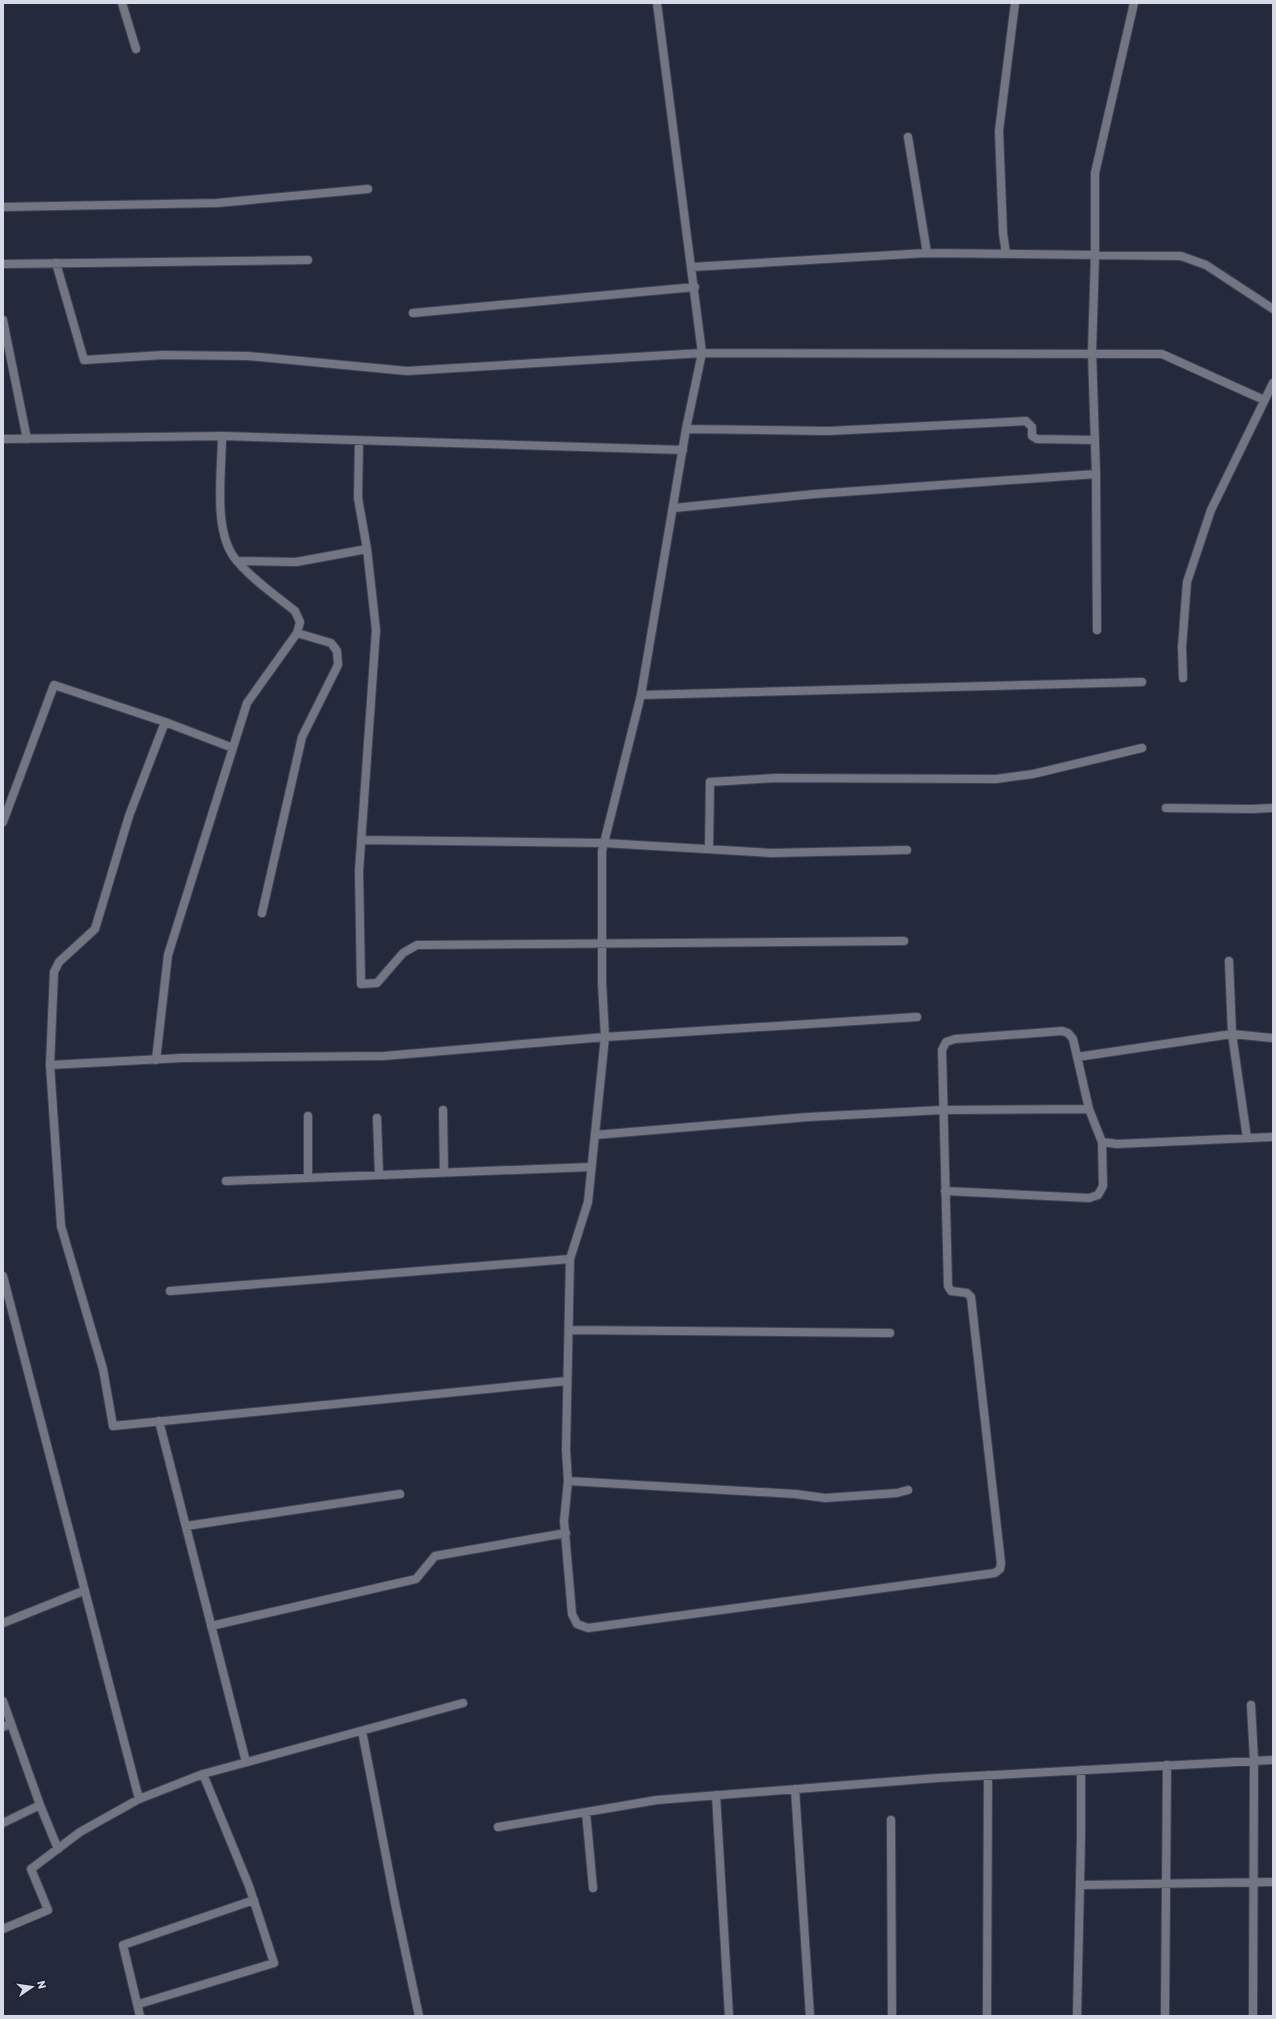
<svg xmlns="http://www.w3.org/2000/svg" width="1276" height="2019" font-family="Rubik,sans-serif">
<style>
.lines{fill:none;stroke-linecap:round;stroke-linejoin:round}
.street-casing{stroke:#414557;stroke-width:10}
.street{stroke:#737682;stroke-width:8}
</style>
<rect width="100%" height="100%" fill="#25293c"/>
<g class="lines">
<!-- street casing -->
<g class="street-casing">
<path id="street" d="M122,3L136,49
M657,3L702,353L686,429L641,695L602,851V982L605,1037L588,1202L570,1259L566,1450L568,1481L564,1521L572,1614L577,1624L588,1628L995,1573L1000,1569L1001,1563L971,1297L967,1293L951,1291L948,1286L942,1050L946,1042L955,1039L1062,1031L1068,1033L1073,1039L1089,1109L1102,1142L1103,1186L1098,1195L1089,1198L945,1191
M908,137L927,253
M3,207L217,203L368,189
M1006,254L1003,233L999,131L1015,3
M56,263L84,360L163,355L248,356L407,371L702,353L1162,354L1264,400
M3,264L308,260
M692,267L927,253L1181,256L1206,265L1273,309
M413,313L695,287
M3,320L27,439
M686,429L828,431L1026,421L1032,427V436L1037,439L1095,440
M3,439L222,436L683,450
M359,441L358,498L367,549L376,630L359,871L361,984L377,983L403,953L417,945L904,941
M674,508L815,494L1096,474
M237,561L296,562L367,549
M1097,630L1096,474L1092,352L1095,255V173L1134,3
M1183,678L1182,647L1187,582L1211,510L1273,383
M641,695L1142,682
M165,722L129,816L95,929L59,962L54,972L50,1065L61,1226L103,1369L113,1426L567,1381
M1166,808L1252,809L1273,808
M3,822L54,685L165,722L233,748
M361,840L604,843L771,853L907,850
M709,849L710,782L776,778L996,779L1033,774L1142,748
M262,913L302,737L338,665L337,651L331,643L297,633
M1229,961L1232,1034L1247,1138
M1077,1057L1232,1034L1273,1038
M156,1060L168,955L247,703L297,633L300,622L295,611C276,596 253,580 237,561C212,533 222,472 222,436
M50,1065L181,1058L384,1056L605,1037L917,1017
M443,1110L444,1173
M308,1116V1178
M377,1118L379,1175
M595,1135L808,1117L942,1110L1089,1109
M1102,1142L1117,1144L1273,1137
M226,1181L591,1167
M3,1276L139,1799
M170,1291L570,1259
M569,1330L890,1333
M159,1421L246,1762
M568,1481L795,1494L825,1498L897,1493L908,1490
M186,1526L400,1494
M3,1623L83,1591
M211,1626L416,1579L435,1556L566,1533
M3,1701L40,1805L58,1849
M1251,1705L1254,1760L1253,2016
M3,1727L11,1723
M362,1731L395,1903L419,2016
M795,1789L810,2016
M716,1795L729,2016
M586,1812L593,1888
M891,1820L892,2016
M3,1823L40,1805
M498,1827L657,1800L937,1778L1273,1760
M1080,1885L1273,1882
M3,1929L48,1910L31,1869L80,1832L139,1799L203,1774L463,1703
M139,2004L274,1963L249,1886L203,1774
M140,2016L123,1945L254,1900
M987,2016L988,1775
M1077,2016L1081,1837V1770
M1165,2016L1167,1765"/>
</g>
<!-- street -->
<use href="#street" class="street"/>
</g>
<!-- border -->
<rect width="1276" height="2019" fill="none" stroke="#d6d9e6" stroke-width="8"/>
<!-- north arrow -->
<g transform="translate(32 1987) rotate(77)" stroke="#1c1f32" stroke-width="3" paint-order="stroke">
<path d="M0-3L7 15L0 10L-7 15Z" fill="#d6d9e6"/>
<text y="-6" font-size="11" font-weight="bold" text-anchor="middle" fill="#d6d9e6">N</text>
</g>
</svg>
